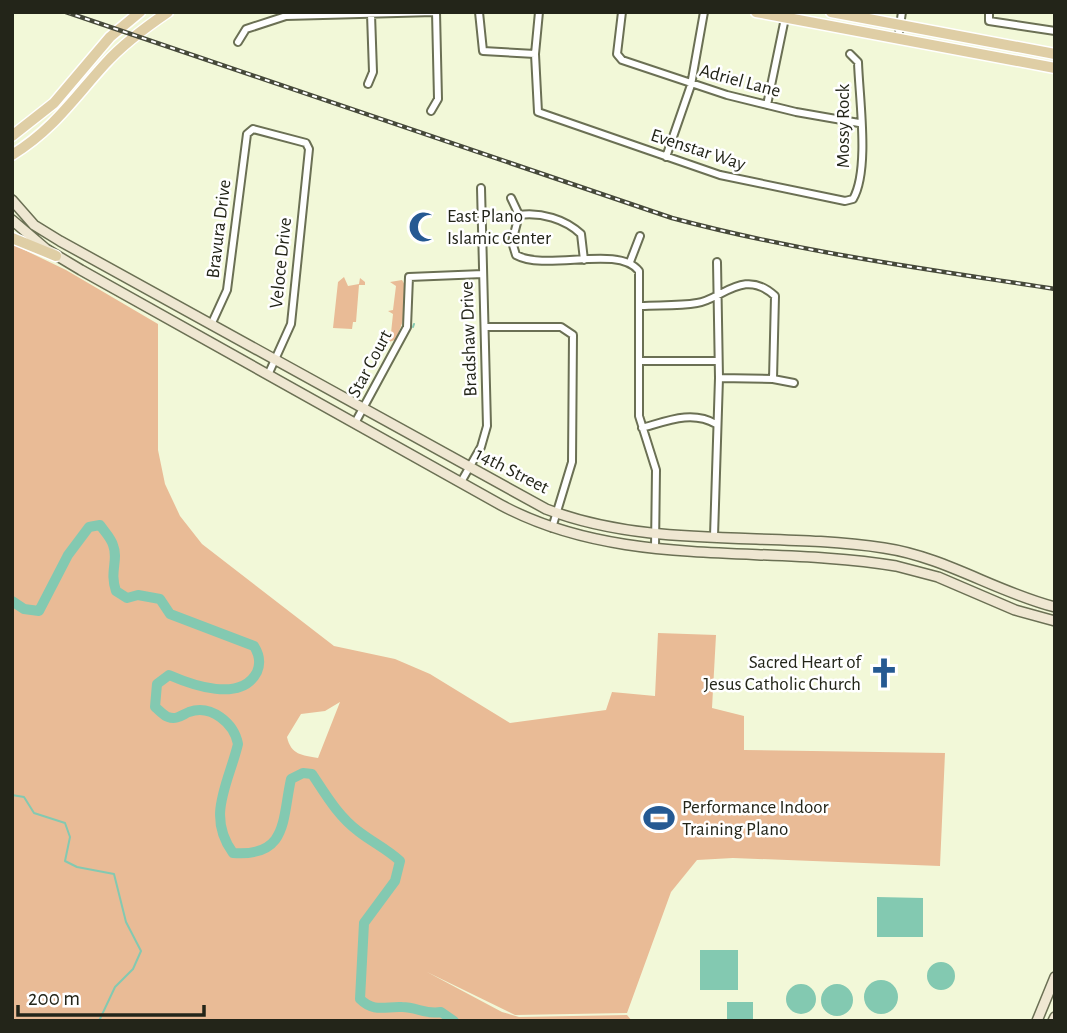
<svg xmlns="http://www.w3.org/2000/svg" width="1067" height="1033" font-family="'Alegreya Sans',sans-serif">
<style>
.green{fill:#e9bb96;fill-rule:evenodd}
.water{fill:#83c9b1}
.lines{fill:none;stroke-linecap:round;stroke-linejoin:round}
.stream{stroke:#83c9b1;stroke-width:2}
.river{stroke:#83c9b1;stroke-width:10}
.minor-casing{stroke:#6b7054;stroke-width:10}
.secondary-casing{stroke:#6b7054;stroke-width:12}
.primary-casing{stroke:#fff;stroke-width:13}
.minor{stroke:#fff;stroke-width:6}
.secondary{stroke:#efe7d2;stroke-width:9}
.primary{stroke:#dfcea5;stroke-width:10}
.rail-casing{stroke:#46493a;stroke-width:4.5}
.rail{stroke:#fff;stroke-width:2;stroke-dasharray:5;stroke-linecap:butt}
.labels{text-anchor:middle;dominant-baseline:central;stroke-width:5;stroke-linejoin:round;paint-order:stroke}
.street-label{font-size:19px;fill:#232519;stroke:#fff}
.poi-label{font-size:19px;fill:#232519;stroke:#fff;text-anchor:start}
</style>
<rect width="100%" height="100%" fill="#f2f8d8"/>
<!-- green -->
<path class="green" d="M12,244L66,270L158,324V450L165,484L180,516L202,544L334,646L395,659L430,674L510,723L606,710L612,692L655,696L658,633L716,635L712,708L744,716V750L945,753L940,866L733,858L697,860L671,892L627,1013L515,1015L427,972L502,1012L519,1017L627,1015L632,1021H12ZM340,702L318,758C302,755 291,755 287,737L301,714L325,711Z
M344,277L348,286L359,284L360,278L365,282V285H359L356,322H353L352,329L333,328L338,282Z
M402,280C413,295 403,325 395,340L389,342L383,337L385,333H391L393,314L388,311L393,310L396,286L390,282Z"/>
<!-- water -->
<path class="water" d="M877,897L923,898V937H877Z
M700,950H738V990H700Z
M927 976a14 14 0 1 1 28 0a14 14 0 1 1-28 0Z
M864 997a17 17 0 1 1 34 0a17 17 0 1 1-34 0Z
M786 999a15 15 0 1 1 30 0a15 15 0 1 1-30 0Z
M821 1000a16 16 0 1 1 32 0a16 16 0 1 1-32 0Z
M727,1002H753V1021H727Z"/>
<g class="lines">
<!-- stream -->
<path class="stream" d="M413,327L414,324
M12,795L24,797L34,813L65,823L70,837L65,861L77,867L114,874L126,922L141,951L133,969L115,987L99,1021"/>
<!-- river -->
<path class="river" d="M12,601L24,609L39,611L68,555L89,527L100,525C104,531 111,538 113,545C119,560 109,571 116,591L127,598L138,595L160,599L170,614L254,646C259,654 261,663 257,672C241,703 192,685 169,675L157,684L155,707C159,710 164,716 168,717C177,720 182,715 189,712C211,704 234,723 238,744C228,785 206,816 233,853C288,857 282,820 291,779L303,773L312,774C326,795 338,816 358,831C372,842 387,849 400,861L395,881L364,923L360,999C374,1013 386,1006 402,1007C417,1007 426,1015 441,1012L454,1021"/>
<!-- minor casing -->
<g class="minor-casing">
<path id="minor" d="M479,12L483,51L535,54
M539,12L535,54L538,112L720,175L845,201L853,199C870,170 859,97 858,62L850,54
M622,12L617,54L622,60L727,95L796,112L859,123
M989,12V21L1055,31
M898,39L902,12
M238,42L246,29L286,16L434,12
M368,84L373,72L371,14
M767,105L785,18
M431,111L438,99L436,12
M666,157L691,85L704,12
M511,198L519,215
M584,260L581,234C565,219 541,212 519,215L512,242L516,255C547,272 618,244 639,271V416L656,470L655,548
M630,262L640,236
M641,306C660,305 679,306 697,303C721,300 744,267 775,296L773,379
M211,325L227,290L247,134L253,129L306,143L309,149L291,324L268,375
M485,327H561L573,335L572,462L552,528
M640,361H716
M719,378L773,379L794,383
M355,423L407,327L409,277L483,274
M642,428C667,421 692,410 716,424
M461,482L481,447L487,426L481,188
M714,536L719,378L717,262"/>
</g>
<!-- secondary casing -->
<g class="secondary-casing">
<path id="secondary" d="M12,200L34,225L60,241L546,509C652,550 773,531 884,548C945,557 996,592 1055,607
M12,220L46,249L81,270L501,505C622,570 765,544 896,566L938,577L1015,610L1055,621
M1037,1021L1055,977
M1053,1021L1055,1017"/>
</g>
<!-- primary casing -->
<g class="primary-casing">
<path id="primary" d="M756,12L1055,68
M831,12L1055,54
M12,136L54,103L110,37L140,12
M12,155C54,129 74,98 105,64C123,44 146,27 168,12
M12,238L56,256"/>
</g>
<!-- minor -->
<use href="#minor" class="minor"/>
<!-- secondary -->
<use href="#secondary" class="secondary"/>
<!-- primary -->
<use href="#primary" class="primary"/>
<!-- rail casing -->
<g class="rail-casing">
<path id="rail" d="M66,12L672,218C798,252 926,269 1055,289"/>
</g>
<!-- rail -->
<use href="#rail" class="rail"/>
</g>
<!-- icons -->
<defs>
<g id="mosque-bare" transform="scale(2.415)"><path d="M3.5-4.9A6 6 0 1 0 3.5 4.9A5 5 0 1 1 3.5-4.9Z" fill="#255992" stroke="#fff" stroke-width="2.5" paint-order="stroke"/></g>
<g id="church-bare" transform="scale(2.415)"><path d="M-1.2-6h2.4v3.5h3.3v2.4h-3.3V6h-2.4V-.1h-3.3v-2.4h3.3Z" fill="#255992" stroke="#fff" stroke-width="2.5" paint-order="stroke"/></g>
<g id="stadium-bare" transform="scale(2.415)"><path d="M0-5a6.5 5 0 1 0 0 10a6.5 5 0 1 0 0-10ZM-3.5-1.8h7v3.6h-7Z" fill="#255992" stroke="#fff" stroke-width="2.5" paint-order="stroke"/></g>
</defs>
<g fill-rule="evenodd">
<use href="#mosque-bare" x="424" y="227"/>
<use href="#church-bare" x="884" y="673"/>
<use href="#stadium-bare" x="659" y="818"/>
</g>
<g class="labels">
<!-- street labels -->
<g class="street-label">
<text transform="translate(740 81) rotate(15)">Adriel Lane</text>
<text transform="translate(843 126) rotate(-90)">Mossy Rock</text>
<text transform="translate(698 150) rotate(18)">Evenstar Way</text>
<text transform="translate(219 229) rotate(-83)">Bravura Drive</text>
<text transform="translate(281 263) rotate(-84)">Veloce Drive</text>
<text transform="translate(469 339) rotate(-92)">Bradshaw Drive</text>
<text transform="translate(370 364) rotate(-62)">Star Court</text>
<text transform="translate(512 471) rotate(27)">14th Street</text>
</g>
<!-- poi labels -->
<g class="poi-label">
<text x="447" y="216">East Plano<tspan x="447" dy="22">Islamic Center</tspan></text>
<text x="861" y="662" text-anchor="end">Sacred Heart of<tspan x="861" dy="22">Jesus Catholic Church</tspan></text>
<text x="682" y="807">Performance Indoor<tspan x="682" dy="22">Training Plano</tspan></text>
</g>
</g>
<!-- border -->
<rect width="1067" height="1033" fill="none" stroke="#232519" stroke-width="28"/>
<!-- scale -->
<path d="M18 1005v10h186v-10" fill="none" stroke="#232519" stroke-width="3.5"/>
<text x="28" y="1005" font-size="21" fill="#232519" stroke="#ffffff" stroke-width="5" paint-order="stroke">200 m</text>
</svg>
